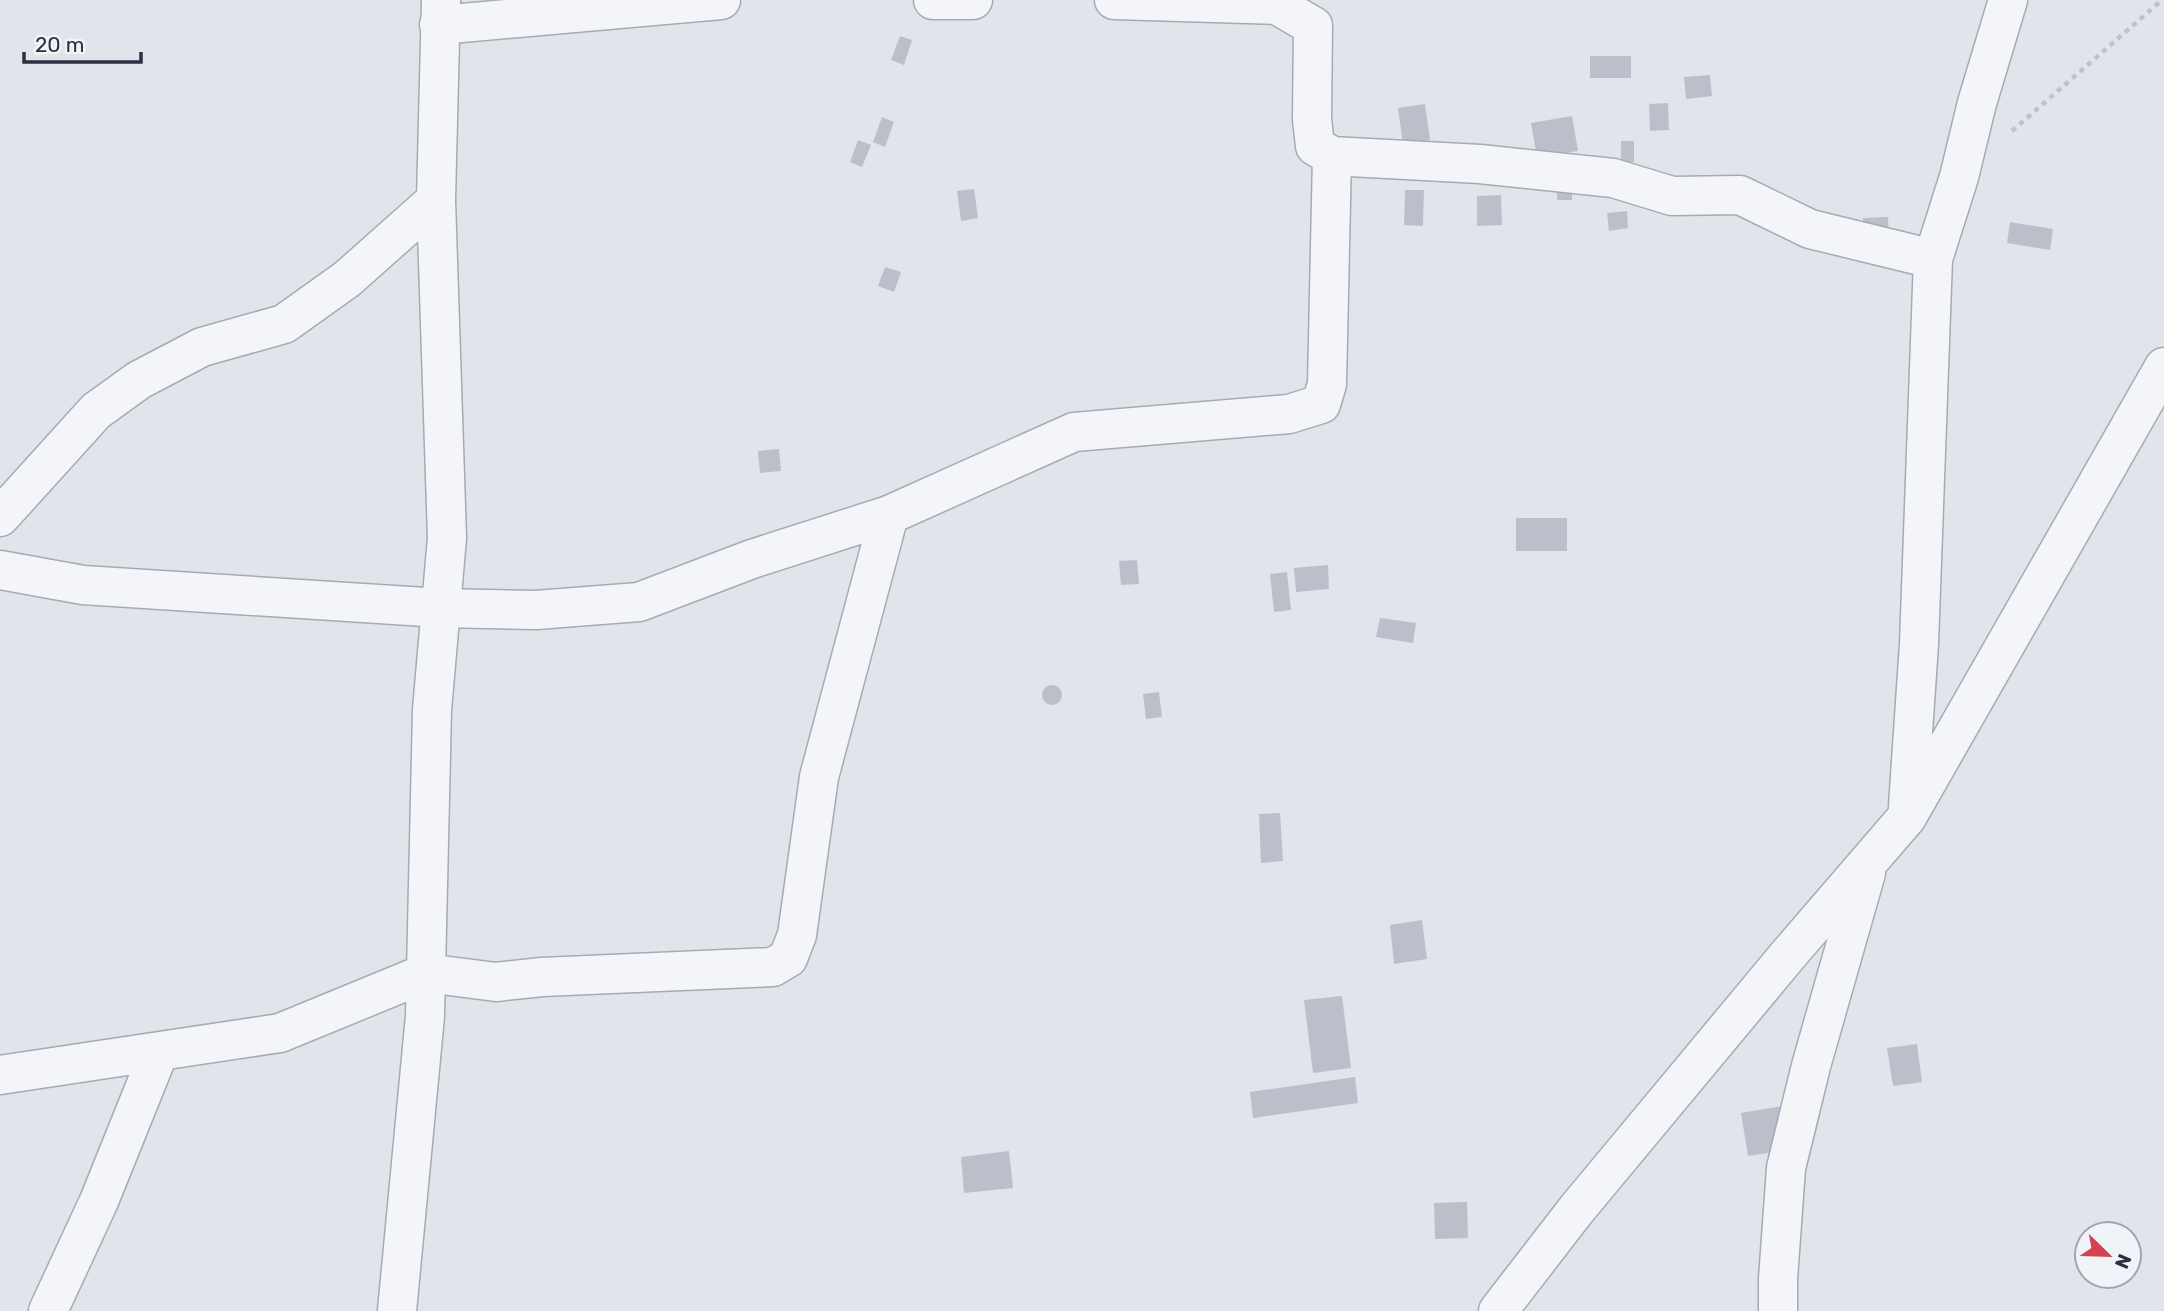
<svg xmlns="http://www.w3.org/2000/svg" width="2164" height="1311" font-family="Rubik,sans-serif">
<style>
.building{fill:#bbbfca}
.lines{fill:none;stroke-linecap:round;stroke-linejoin:round}
.minor-casing{stroke:#a6aab4;stroke-width:41}
.path{stroke:#bfc2c9;stroke-width:4.5;stroke-dasharray:5 5;stroke-linecap:butt}
.minor{stroke:#f4f5f8;stroke-width:38}
</style>
<rect width="100%" height="100%" fill="#e1e4ea"/>
<!-- building -->
<path class="building" d="M900,36L912,40L904,65L891,60Z
M1590,56H1631V78H1590Z
M1710,75L1712,96L1686,99L1684,77Z
M1668,103L1669,130L1650,131L1649,104Z
M1425,104L1430,140L1403,144L1398,108Z
M1572,116L1578,151L1537,157L1531,123Z
M882,117L894,122L885,147L873,142Z
M858,140L871,145L862,167L850,162Z
M1621,141H1634V162H1621Z
M1557,187H1572V200H1557Z
M974,189L978,218L961,221L957,191Z
M1405,190H1424L1423,226L1404,225Z
M1501,195L1502,225L1477,226V196Z
M1627,211L1628,228L1609,231L1607,213Z
M1888,217L1889,236L1863,237V218Z
M2010,222L2053,229L2050,250L2007,243Z
M885,267L901,272L894,292L878,286Z
M779,449L781,471L760,473L758,451Z
M1516,518H1567V551H1516Z
M1137,560L1139,584L1121,585L1119,561Z
M1328,565L1329,589L1296,592L1294,568Z
M1287,572L1291,610L1274,612L1270,574Z
M1380,618L1416,623L1413,643L1376,637Z
M1042 695a10 10 0 1 1 20 0a10 10 0 1 1-20 0Z
M1159,692L1162,717L1146,719L1143,694Z
M1280,813L1283,861L1261,863L1259,814Z
M1422,920L1427,959L1394,964L1390,925Z
M1342,996L1351,1068L1313,1073L1304,1000Z
M1917,1044L1922,1082L1893,1086L1887,1048Z
M1355,1077L1358,1103L1253,1118L1250,1092Z
M1783,1106L1789,1150L1748,1156L1741,1113Z
M1009,1151L1013,1188L964,1193L961,1157Z
M1467,1202L1468,1238L1435,1239L1434,1203Z"/>
<g class="lines">
<!-- minor casing -->
<g class="minor-casing">
<path id="minor" d="M933,0H973
M1114,0L1277,5L1313,26L1312,119L1315,146L1332,156L1480,164L1613,178L1672,196L1740,195L1810,229L1933,259
M439,25L721,0
M0,517L96,411L139,380L202,347L284,324L347,279L436,200
M0,570L83,585L441,608L536,610L639,602L752,559L889,515L1074,432L1289,414L1321,404L1327,384L1332,156
M1908,806L1919,644L1933,259L1959,177L1977,103L2008,0
M0,1075L280,1033L426,973L496,982L542,977L773,967L788,958L797,935L819,777L889,515
M48,1311L99,1201L159,1052
M397,1311L425,1016L432,710L447,538L436,200L441,0
M1498,1311L1576,1210L1788,955L1907,817L2164,367
M1778,1311V1279L1786,1168L1811,1066L1866,873"/>
</g>
<!-- path -->
<path class="path" d="M2012,131L2162,0"/>
<!-- minor -->
<use href="#minor" class="minor"/>
</g>
<!-- north arrow -->
<g transform="translate(2108 1255) rotate(113)"><circle r="33" fill="#f0f3f7" stroke="#a0a5af" stroke-width="2"/>
<path d="M0-5L12 26L0 18L-12 26Z" fill="#d3424f"/>
<text y="-10" font-size="19" font-weight="bold" text-anchor="middle" fill="#283042">N</text>
</g>
<!-- scale -->
<path d="M24 52v10h117v-10" fill="none" stroke="#283042" stroke-width="3.5"/>
<text x="35" y="52" font-size="21" fill="#283042" stroke="#f0f3f7" stroke-width="5" paint-order="stroke">20 m</text>
</svg>
